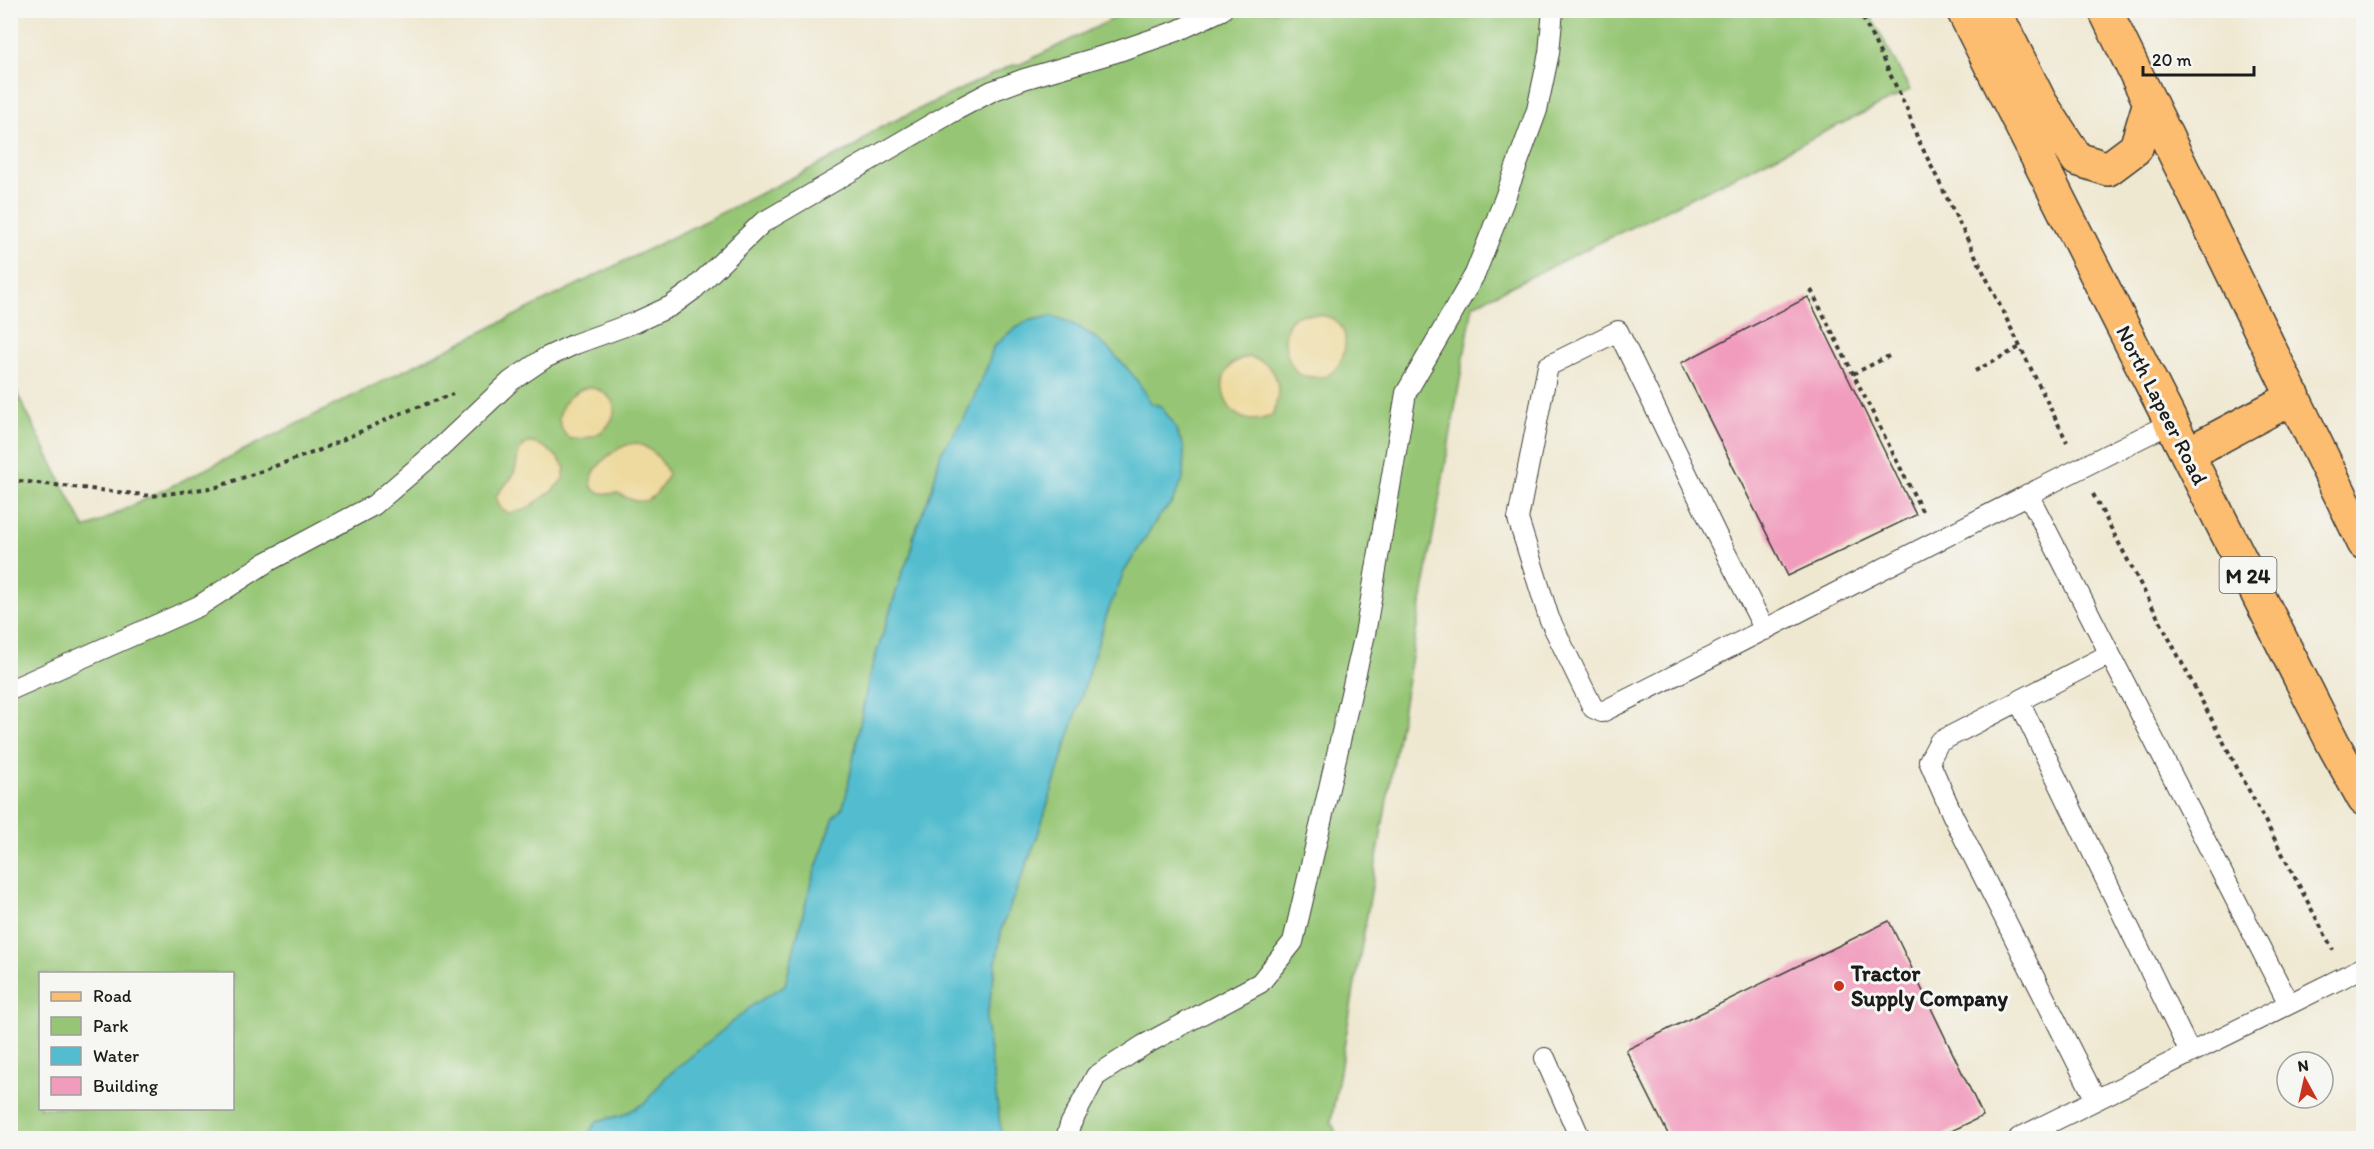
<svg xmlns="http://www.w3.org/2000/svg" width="2374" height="1149" font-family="Itim,sans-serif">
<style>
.green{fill:#96c675;stroke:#597148;stroke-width:1.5;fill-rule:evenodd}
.sand{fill:#eeda9e;stroke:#857b5d;stroke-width:1.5}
.water{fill:#53bdcf;stroke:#386c76;stroke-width:1.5}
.building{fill:#f19cbd}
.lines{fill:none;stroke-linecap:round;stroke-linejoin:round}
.service-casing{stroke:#3c3b37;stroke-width:22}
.primary-casing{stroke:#3c3b37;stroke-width:36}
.path{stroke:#3c3b37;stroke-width:4;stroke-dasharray:4.5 4.5;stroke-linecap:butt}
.service{stroke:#fff;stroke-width:20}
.primary{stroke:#fcbd6f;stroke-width:33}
.poi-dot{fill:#c8321e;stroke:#f6f6f2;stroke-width:2}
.labels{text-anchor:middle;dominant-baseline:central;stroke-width:6;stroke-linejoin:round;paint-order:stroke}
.shield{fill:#f6f6f2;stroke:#5d5d5c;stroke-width:1.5}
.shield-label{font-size:21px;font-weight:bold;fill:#1c1c1c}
.street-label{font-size:22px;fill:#1c1c1c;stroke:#f6f6f2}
.poi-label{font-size:22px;font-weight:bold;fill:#1c1c1c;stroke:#f6f6f2;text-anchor:start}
</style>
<rect width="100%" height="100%" fill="#f6f6f2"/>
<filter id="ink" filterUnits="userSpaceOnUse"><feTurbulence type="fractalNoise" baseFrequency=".0167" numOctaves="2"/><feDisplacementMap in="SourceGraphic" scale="12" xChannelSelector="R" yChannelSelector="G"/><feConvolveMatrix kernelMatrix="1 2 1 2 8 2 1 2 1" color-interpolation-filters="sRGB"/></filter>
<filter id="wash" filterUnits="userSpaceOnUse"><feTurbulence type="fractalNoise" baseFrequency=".008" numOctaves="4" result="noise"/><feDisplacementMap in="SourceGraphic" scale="24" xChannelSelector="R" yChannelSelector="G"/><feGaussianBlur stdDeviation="1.35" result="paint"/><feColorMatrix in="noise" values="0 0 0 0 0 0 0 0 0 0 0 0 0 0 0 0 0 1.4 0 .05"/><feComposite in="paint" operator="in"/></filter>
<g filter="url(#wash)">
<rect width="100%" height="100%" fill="#efe8d1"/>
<!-- green -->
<path class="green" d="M1129,11H1868L1910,90L1473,305L1331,1122L1339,1138H11L10,379L85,529L856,146L873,131L1010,66L1021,64ZM40,974H232V1108H40Z"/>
<!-- sand -->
<path class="sand" d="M1304,314C1314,315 1327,314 1336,321C1352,334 1345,363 1330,374C1321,380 1308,377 1298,374C1285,359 1280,335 1292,318Z
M1249,357C1280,364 1283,390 1272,415C1225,440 1201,364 1249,357Z
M590,387C638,399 606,448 568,437C547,418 567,390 590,387Z
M528,443C543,442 558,456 565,468L563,479L552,491L525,510L508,513L501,509L496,497C500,489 507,484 512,477C520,466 513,450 528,443Z
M636,443C652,448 662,459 668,474C656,500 644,510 618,493C562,500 606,445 636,443Z"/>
<!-- water -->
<path class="water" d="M1051,316C1092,326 1132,367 1151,403L1160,406L1172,421L1184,448L1183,479L1172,502L1157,519L1124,572L1107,614L1038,835L1002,927L986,1023L1002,1138H586L597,1121L623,1115L645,1103L666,1077L753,1005L785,985L811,882L834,817L843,807L846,796L869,677L903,570L911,553L913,537L932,489L941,452L965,417L988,365L993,347L1010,332L1027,321Z"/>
<g id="blocks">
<!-- building -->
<path class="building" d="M1808,297L1916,515L1788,576L1681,363Z
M1889,921L1983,1116L1937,1138H1670L1626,1050Z"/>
</g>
</g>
<g filter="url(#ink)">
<use href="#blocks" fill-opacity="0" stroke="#3c3b37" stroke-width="1.5"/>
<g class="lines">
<!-- service casing -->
<g class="service-casing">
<path id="service" d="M2028,494L2289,1004
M1765,630L1717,536L1618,331L1548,366L1518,519L1549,618L1593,708L1602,712C1792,617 1980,517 2171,423
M10,690L199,606L267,562L374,505L437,451L511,381L545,358L575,344L636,322L671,306L693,290L762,223L956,110L992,91L1024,79L1113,53L1177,31L1222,10
M2019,701L2190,1053
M1545,1058L1580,1138
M2096,1100L1953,816L1929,761L1939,742L2110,654
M1066,1138L1070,1125L1096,1076L1144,1045L1260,983L1293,942L1365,634L1406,393L1475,274L1503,203L1537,110L1549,53L1553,10
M2019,1138L2364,967"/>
</g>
<!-- primary casing -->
<g class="primary-casing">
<path id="primary" d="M1963,10L2334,745L2364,799
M1994,10L2040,102L2077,159L2108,169L2136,148L2149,105
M2105,10L2364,543
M2187,454L2294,397"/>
</g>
<!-- path -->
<path class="path" d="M1859,10L1906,107L1917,137L2067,442
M1811,290L1924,515
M1975,371L2020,347
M1853,374L1889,356
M10,480L152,496L217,487L320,450L399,414L453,394
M2093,494L2333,950
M2359,1002L2364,1010"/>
<!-- service -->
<use href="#service" class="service"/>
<!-- primary -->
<use href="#primary" class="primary"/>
</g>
</g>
<!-- markers -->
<circle class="poi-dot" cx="1839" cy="986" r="6"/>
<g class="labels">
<!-- shield labels -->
<rect class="shield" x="2219.5" y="557" width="57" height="36" rx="4.5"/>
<g class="shield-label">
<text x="2248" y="575">M 24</text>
</g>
<!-- street labels -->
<g class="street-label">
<text transform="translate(2162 405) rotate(63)">North Lapeer Road</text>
</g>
<!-- poi labels -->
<g class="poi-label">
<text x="1851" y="973">Tractor<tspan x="1851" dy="25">Supply Company</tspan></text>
</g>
</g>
<!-- margin -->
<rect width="2374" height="1149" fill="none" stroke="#f6f6f2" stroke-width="36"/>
<!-- legend -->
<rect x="39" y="972" width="195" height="138" fill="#f6f6f2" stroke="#9f9f9c" stroke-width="1.5"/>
<rect x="51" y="992" width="30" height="9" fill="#fcbd6f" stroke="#9f9f9c" stroke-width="1.5"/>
<text x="93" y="1002" font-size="18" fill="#1c1c1c">Road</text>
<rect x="51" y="1017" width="30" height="18" fill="#96c675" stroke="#9f9f9c" stroke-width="1.5"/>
<text x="93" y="1032" font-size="18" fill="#1c1c1c">Park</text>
<rect x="51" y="1047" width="30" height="18" fill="#53bdcf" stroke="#9f9f9c" stroke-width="1.5"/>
<text x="93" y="1062" font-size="18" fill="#1c1c1c">Water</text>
<rect x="51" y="1077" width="30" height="18" fill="#f19cbd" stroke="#9f9f9c" stroke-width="1.5"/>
<text x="93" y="1092" font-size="18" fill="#1c1c1c">Building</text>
<!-- north arrow -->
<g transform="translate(2305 1080) rotate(352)"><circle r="28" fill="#f6f6f2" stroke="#9f9f9c" stroke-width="1.5"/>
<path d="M0-4.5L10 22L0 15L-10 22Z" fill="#c8321e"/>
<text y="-9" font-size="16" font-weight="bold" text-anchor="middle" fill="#1c1c1c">N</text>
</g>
<!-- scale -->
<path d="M2143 66v9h111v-9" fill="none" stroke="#1c1c1c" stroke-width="3"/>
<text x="2152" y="66" font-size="18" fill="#1c1c1c" stroke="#f6f6f2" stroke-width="4.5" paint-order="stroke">20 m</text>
</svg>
